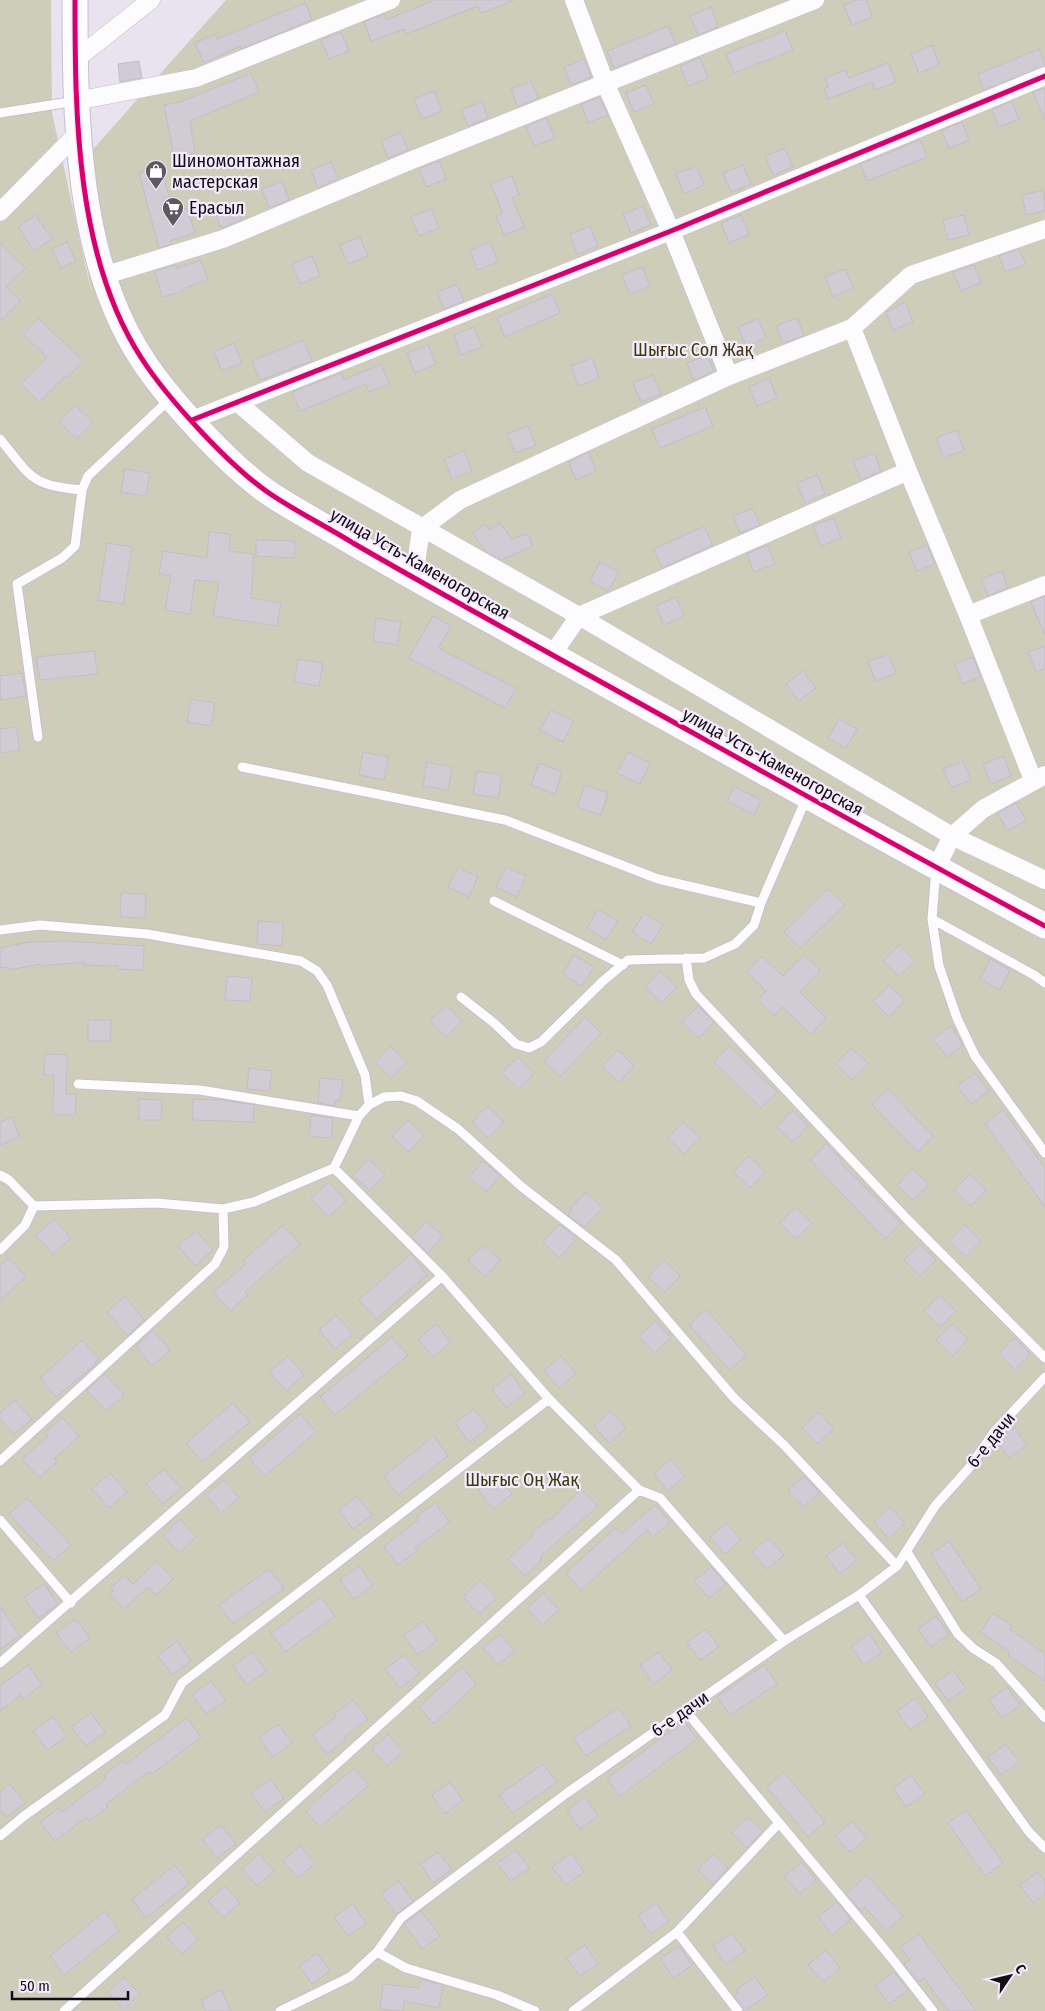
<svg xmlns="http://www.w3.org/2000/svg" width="1045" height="2011" font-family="'Fira Sans Condensed',sans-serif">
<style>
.green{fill:#cecdba}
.building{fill:#d1cbd6;stroke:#c3bdc8}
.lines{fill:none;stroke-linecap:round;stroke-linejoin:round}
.lane-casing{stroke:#c6c0cb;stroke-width:11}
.street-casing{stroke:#c6c0cb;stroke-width:19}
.secondary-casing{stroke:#c6c0cb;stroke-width:27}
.lane{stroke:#fcfbfd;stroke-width:9}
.street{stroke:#fcfbfd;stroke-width:18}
.secondary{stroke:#fcfbfd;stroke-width:25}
.cycleway-casing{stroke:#f6ebfe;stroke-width:8}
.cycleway{stroke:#d6006c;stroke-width:5}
.labels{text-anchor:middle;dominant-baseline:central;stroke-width:4.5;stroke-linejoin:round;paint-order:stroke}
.poi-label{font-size:18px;fill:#120d15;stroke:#f6ebfe;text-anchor:start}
.park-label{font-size:18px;fill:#3a3b07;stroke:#f6ebfe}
.street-label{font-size:18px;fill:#120d15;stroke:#f6ebfe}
</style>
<rect width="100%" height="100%" fill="#e9e2ef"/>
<!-- green -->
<path class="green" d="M0,0H51L52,113L92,295L70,175L226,0H1045V2011H0Z"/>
<!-- building -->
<path class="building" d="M435,0H513V1L481,13L478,6L406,34L404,29L371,41L364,22L384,14L386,20Z
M857,0H866L872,17L852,25L844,5Z
M305,3L312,20L241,49L240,46L204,63L195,43L215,34L217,39Z
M711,7L718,27L698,35L690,16Z
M668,26L676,44L614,68L607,51Z
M785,31L793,50L734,73L726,54Z
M341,32L349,51L329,59L321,40Z
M932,45L939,65L919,73L911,54Z
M1039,49L1045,66L984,90L978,74Z
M700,58L708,78L688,86L680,66Z
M584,59L591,77L571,85L564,67Z
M139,61L142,78L120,82L118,64Z
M888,63L896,82L875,90L872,82L828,99L824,88L829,87L825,78L845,70L849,78Z
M251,73L259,92L190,121L195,153L174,157L164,105L180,102Z
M531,81L538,98L518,107L511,89Z
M646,85L654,104L634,112L626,93Z
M1045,88V120L1033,92Z
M434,91L442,111L422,119L414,99Z
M600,97L608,115L588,123L581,104Z
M482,101L488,118L468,126L461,110Z
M1012,101L1019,119L999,127L992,110Z
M546,118L555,138L534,146L526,126Z
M962,122L969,140L949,148L941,130Z
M401,132L408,150L388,158L381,141Z
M920,140L927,157L867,181L860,164Z
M785,148L793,167L773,175L765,156Z
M439,161L446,179L426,187L419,169Z
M331,162L338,179L318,188L311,170Z
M743,165L751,184L731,192L723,173Z
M160,166L174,212L187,208L195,233L170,241L171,244L159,248L139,173Z
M696,166L704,185L684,194L676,174Z
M512,176L519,195L512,198L524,227L504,235L496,216L503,213L491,184Z
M282,181L289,200L269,208L262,189Z
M1043,190L1045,211L1026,215L1022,195Z
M234,201L242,220L221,228L214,209Z
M643,206L651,225L631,233L623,214Z
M431,209L439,228L419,236L411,217Z
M35,215L52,239L34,251L18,227Z
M741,215L749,234L729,243L721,223Z
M964,215L969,235L948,240L943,220Z
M590,226L598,246L577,254L570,234Z
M360,237L368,256L348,264L340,245Z
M67,242L76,261L61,268L52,249Z
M490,242L498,262L477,270L470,250Z
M0,243L25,268L6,287L20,301L0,321Z
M1019,249L1026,264L1005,272L999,256Z
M312,256L320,276L300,284L292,264Z
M200,260L208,279L183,289V291L162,297L155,271L176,265L177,269Z
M974,265L981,282L961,291L953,272Z
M642,267L650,286L630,294L622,275Z
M845,269L853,288L833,297L825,277Z
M457,284L464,301L444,309L437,292Z
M552,294L560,313L505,337L497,318Z
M905,302L913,322L893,330L886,312Z
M38,318L83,361L67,378L65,376L39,402L21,384L47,357L23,334Z
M797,318L804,336L783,343L776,326Z
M758,319L766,338L746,347L738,327Z
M474,327L482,347L461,355L454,335Z
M303,340L312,361L260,380L252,361Z
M234,343L242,363L222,371L214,352Z
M428,345L436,364L415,373L407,353Z
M707,355L714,371L694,381L687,363Z
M592,358L599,378L579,386L571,366Z
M381,364L389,384L369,392L366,384L300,411L292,392L341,373L344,380Z
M653,375L661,394L641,402L633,383Z
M769,378L777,398L757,406L749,387Z
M75,405L93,422L77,439L59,422Z
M705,407L713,426L660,448L652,429Z
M528,426L536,445L515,453L507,434Z
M957,430L964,450L944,458L936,438Z
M464,451L472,471L452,479L444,459Z
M588,452L596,471L576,480L569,462Z
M874,453L881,471L861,480L853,461Z
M125,469L150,473L146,496L121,492Z
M817,475L825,494L805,503L797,483Z
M753,508L760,525L740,533L733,516Z
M834,518L841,538L821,546L813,526Z
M500,523L512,539L528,534L532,546L501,560L486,552L473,533L485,524L490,530Z
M704,526L713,545L662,568L654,549Z
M209,532L230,534L229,551L254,554L251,598L281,603L277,626L213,616L219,582L195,580L190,614L165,610L171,576L159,574L163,551L207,558Z
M256,540L295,541L294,558L256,556Z
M107,543L132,547L123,604L98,600Z
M767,545L775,564L754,572L747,554Z
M927,545L935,564L917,571L909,552Z
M600,562L619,572L608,591L590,581Z
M1002,571L1008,588L988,596L981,579Z
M1045,596V635L1031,602Z
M676,597L684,616L664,625L656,606Z
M433,616L451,626L439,647L442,650L516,688L505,708L409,658Z
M376,618L401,622L397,645L373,641Z
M1045,646V668L1036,672L1028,652Z
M94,651L98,674L40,680L36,657Z
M888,654L896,673L876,681L868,662Z
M973,657L981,677L962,684L955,664Z
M298,659L323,663L319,686L294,682Z
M803,671L816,688L799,701L786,684Z
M22,673L26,696L1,700L0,676Z
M191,699L215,703L211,726L187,722Z
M551,710L574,721L563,742L540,730Z
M839,719L857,729L846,748L828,738Z
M16,727L20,750L0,753V729Z
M363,752L388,757L384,780L359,775Z
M628,752L650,763L640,784L617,773Z
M1004,756L1011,776L991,784L983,764Z
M963,761L971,780L951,788L943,769Z
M427,762L452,767L448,790L423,786Z
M539,763L562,772L555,794L531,785Z
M477,771L502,775L498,798L473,794Z
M585,785L608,793L601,815L577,807Z
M734,786L761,800L754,815L727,801Z
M1016,803L1026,820L1008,831L997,813Z
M458,867L478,877L469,897L448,887Z
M506,867L526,876L517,897L496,887Z
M828,889L845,905L800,948L784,932Z
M121,893L146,894L145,918L120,917Z
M598,909L618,921L606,940L587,928Z
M644,913L663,925L651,944L632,932Z
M258,921L283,923L282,946L257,944Z
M66,941L144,946L143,970L118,969V966L84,965V962L40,966V964L9,970L8,967L0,968V948L29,942Z
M899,945L915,961L899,977L883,961Z
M574,955L594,967L582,986L563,974Z
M804,955L820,970L800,992L826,1018L811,1034L782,1007L774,1016L758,1000L766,991L747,972L762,956L783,976Z
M990,959L1010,970L1000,990L980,979Z
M660,971L677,987L661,1003L645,987Z
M227,976L252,978L250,1001L225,1000Z
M889,985L905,1000L889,1017L873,1001Z
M446,1005L462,1021L446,1037L430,1021Z
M698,1006L714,1022L699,1038L682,1022Z
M585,1017L601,1033L560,1077L544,1061Z
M88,1020H111L110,1041H88Z
M951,1026L963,1045L947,1057L933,1039Z
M390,1046L407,1062L391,1078L375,1062Z
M729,1046L777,1092L761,1108L714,1062Z
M851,1048L868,1063L852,1080L836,1064Z
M618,1050L634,1066L619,1082L602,1066Z
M45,1054L67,1055L66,1094H76L75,1115H53L54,1075H44Z
M518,1057L534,1073L518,1089L502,1073Z
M249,1068L272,1071L269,1091L247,1089Z
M975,1073L989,1091L971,1104L957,1086Z
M320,1078L343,1080L340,1101L335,1100V1106L318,1103Z
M888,1089L933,1136L918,1152L872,1105Z
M139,1099L162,1100L161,1120H139Z
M193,1099L223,1100L254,1105L253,1122L193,1120Z
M487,1106L504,1122L488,1138L472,1122Z
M792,1110L808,1126L793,1142L777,1127Z
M1003,1110L1045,1168V1207L985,1124Z
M311,1115L333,1118L331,1138L309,1136Z
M12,1117L20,1137L0,1145V1122Z
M408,1120L424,1135L409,1152L392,1137Z
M683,1122L700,1138L684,1154L668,1138Z
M826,1144L842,1160L840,1162L901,1223L885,1239L810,1160Z
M749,1156L765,1172L750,1188L733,1172Z
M368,1159L385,1174L370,1191L353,1176Z
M483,1161L500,1176L486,1192L469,1177Z
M912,1169L929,1184L913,1200L897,1185Z
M970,1174L986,1190L971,1206L954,1190Z
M329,1182L346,1201L328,1217L311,1198Z
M586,1192L603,1208L584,1227L568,1215L572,1210L571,1208Z
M795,1207L812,1223L796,1239L780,1223Z
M54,1219L71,1238L53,1254L36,1235Z
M426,1221L443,1236L428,1253L412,1237Z
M559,1224L575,1236L572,1239L575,1241L559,1258L543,1242Z
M283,1225L300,1244L245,1292L248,1295L230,1311L213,1292L246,1264L243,1261Z
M965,1225L981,1241L966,1257L949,1241Z
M196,1231L213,1250L195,1266L178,1246Z
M920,1244L936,1260L920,1276L904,1260Z
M483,1245L500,1260L485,1277L468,1261Z
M411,1254L427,1275L376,1319L359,1300Z
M9,1258L26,1277L0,1300V1266Z
M664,1260L680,1276L665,1292L648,1277Z
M939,1295L956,1311L940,1327L924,1311Z
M125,1296L144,1320L128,1336L107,1312Z
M706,1309L746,1355L730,1370L689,1325Z
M336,1315L353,1334L335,1349L319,1330Z
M656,1321L671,1338L654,1353L639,1336Z
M436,1324L451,1342L433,1357L418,1339Z
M952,1324L968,1339L953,1356L936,1340Z
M153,1330L170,1350L152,1366L136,1346Z
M392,1337L408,1355L335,1415L320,1397Z
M1014,1338L1030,1354L1015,1370L999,1354Z
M82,1340L99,1359L95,1362L96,1364L56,1397L40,1378Z
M288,1356L304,1375L286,1391L269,1372Z
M561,1356L576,1373L559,1388L544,1371Z
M105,1374L124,1395L106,1411L87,1390Z
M511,1374L525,1393L506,1408L492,1389Z
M15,1400L32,1419L14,1434L0,1419V1413Z
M233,1403L250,1422L202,1462L186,1443Z
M474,1409L488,1428L469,1442L455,1423Z
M611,1411L626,1428L609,1443L594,1426Z
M819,1412L834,1429L818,1444L802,1428Z
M300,1414L316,1432L265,1476L249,1458Z
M62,1417L79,1436L54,1459L57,1462L39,1478L22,1459L48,1436L45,1433Z
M1014,1427L1027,1445L1009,1458L996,1440Z
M434,1436L448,1456L398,1495L384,1476Z
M670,1459L685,1476L668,1491L654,1474Z
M164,1469L181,1488L163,1504L146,1484Z
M110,1473L127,1492L109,1508L92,1489Z
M498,1475L512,1494L493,1509L478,1490Z
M804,1476L820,1492L803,1507L788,1490Z
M224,1480L239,1498L221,1513L206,1495Z
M581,1489L598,1506L540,1557L542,1560L525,1576L508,1559L533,1536L531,1534L549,1518L551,1520Z
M357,1496L372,1515L353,1529L338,1510Z
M27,1498L71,1545L53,1561L9,1514Z
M435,1503L450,1522L415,1548L417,1551L398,1565L384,1546L418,1520L416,1517Z
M655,1505L670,1522L653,1537L647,1530L581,1590L566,1573L615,1528L621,1534Z
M890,1507L905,1523L889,1539L874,1522Z
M180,1519L196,1537L179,1553L163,1536Z
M726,1523L741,1539L725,1554L710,1537Z
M769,1538L784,1555L767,1569L752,1552Z
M949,1541L981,1589L962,1602L931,1554Z
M843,1543L857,1560L840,1574L826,1556Z
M157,1561L173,1579L156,1595L148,1587L124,1609L109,1594L113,1591L111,1588L125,1575L133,1584Z
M359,1566L373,1585L354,1599L340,1580Z
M711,1567L726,1584L709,1598L694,1581Z
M269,1569L284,1588L233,1624L219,1605Z
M480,1580L497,1598L479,1614L463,1597Z
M44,1584L58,1604L38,1618L24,1597Z
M544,1593L559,1610L542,1625L527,1608Z
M321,1597L335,1616L285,1652L271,1633Z
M0,1606L20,1636L0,1649Z
M993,1613L1012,1626L1010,1629L1045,1654V1681L1008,1655L1010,1652L980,1632Z
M936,1616L949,1634L931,1647L918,1629Z
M72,1621H77L90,1638L71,1652L56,1633Z
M423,1621L437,1640L418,1655L404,1636Z
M706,1629L719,1647L700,1660L687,1642Z
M500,1634L515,1651L498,1665L483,1648Z
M869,1634L882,1652L864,1665L851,1647Z
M177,1641L191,1661L172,1675L158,1656Z
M252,1652L266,1671L247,1685L233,1666Z
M659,1652L672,1670L654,1684L640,1665Z
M404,1655L419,1674L400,1688L385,1669Z
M28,1665L42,1684L23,1699L21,1695L0,1711V1686Z
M764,1665L777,1684L730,1715L717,1697Z
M462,1667L476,1684L434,1724L419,1707Z
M953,1670L966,1688L948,1701L935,1683Z
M211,1681L226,1700L206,1714L192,1695Z
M1007,1687L1021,1705L1002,1718L989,1700Z
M915,1698L928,1717L910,1730L897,1711Z
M353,1700L368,1719L344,1737L346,1740L327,1754L312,1735L336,1717L334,1714Z
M618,1708L631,1726L586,1756L573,1738Z
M91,1713L105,1732L86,1746L71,1727Z
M53,1717L67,1736L48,1750L33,1731Z
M187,1718L201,1737L152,1774L149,1771L106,1804L108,1807L89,1821L86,1817L55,1841L40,1822L59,1808L62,1812L106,1779L104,1775L123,1761L126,1764Z
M684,1721L697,1739L620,1796L607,1778Z
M278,1724L292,1743L273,1757L259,1738Z
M388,1734L403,1751L387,1766L372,1749Z
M1006,1744L1019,1762L1001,1775L988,1757Z
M543,1764L557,1782L512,1813L499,1795Z
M354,1768L369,1785L320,1827L306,1812L311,1808L309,1806Z
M784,1772L825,1822L808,1837L767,1787Z
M911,1775L925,1794L906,1807L893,1788Z
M270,1779L284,1798L265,1812L251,1793Z
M450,1782L463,1800L445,1814L432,1795Z
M10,1784L25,1803L6,1817L0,1810V1792Z
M585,1797L598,1816L580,1829L567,1810Z
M966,1810L1003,1863L985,1876L948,1823Z
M747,1817L763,1831L747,1848L732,1833Z
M852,1821L867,1838L850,1852L835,1836Z
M221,1825L236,1844L217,1858L202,1839Z
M300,1846L315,1863L298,1878L283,1861Z
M516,1850L529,1868L511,1881L497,1863Z
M438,1852L452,1870L433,1883L420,1864Z
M571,1853L584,1872L566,1885L552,1867Z
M259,1854L274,1871L257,1886L242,1869Z
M713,1854L728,1868L713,1884L698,1870Z
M802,1862L816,1880L799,1894L784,1876Z
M175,1865L189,1884L146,1918L132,1899Z
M1038,1872L1045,1882V1894L1033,1903L1020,1885Z
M867,1875L903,1916L886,1931L865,1907L861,1911L846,1894Z
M399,1881L413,1901L397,1914L381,1894Z
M225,1886L240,1903L223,1918L208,1901Z
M837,1902L851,1919L832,1935L818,1917Z
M656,1903L669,1921L651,1934L638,1916Z
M353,1904L366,1923L348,1936L334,1917Z
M105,1911L119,1931L64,1975L50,1956Z
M421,1911L440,1936L422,1949L404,1924Z
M183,1922L198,1939L182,1954L167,1937Z
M732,1933L745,1951L726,1964L713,1946Z
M919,1934L947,1972L976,2011H948L924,1978L918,1982L904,1964L910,1960L900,1947Z
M585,1945L598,1964L580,1976L566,1958Z
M679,1946L692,1965L674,1978L660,1959Z
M826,1950L840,1968L823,1982L808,1965Z
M317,1953L330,1971L312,1984L299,1966Z
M894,1972L908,1990L889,2004L875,1986Z
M124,1977L140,1994L123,2009L108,1992Z
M755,1977L768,1995L744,2011L734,1996L739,1993L736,1990Z
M420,1979L443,1985L439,2008L404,2001L403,2011L380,2009L383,1984L419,1988Z
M221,1990L231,2011H206L201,2000Z"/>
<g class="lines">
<!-- lane casing -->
<g class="lane-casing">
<path id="lane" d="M0,113L76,101
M0,439C31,477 31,486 82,490
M38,737L17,584L62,558L75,546L82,490L88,476L170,399
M242,767L505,820L658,879L761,903L806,799
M936,869L932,919L939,966L957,1018L975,1056L1045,1153
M494,901L623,965
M932,919L1034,975L1045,983
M0,930L40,925L147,934L301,961L317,971L327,985L365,1075L369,1105
M686,958L689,980L696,994L907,1219L1045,1358
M461,997L494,1023L516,1044L529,1048L541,1042L603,981L628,960L704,958L735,944L754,925L761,903
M78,1084L200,1090L359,1116
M334,1168L442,1276
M0,1175L9,1180L34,1206L157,1203L223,1209L254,1202L334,1168L359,1116L369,1105L384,1097L401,1096L417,1101L458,1129L522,1187L616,1260L734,1398L784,1445L897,1566
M0,1250L25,1225L34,1206
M0,1461L215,1264L224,1247L223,1209
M0,1520L71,1603
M907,1552L958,1634L974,1649L996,1663L1045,1718
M859,1595L1029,1832L1045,1848
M0,1663L442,1276L549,1399L639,1490L660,1498L784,1641
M685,1710L890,1956L933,2011
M0,1836L24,1816L165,1715L182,1683L549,1399
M677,1932L738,2011
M377,1952L406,1968L497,1995L535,2011
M64,2011L639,1490
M280,2011L350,1977L377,1952L401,1918L567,1793L784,1641L859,1595L897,1566L935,1506L969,1468L994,1432L1045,1377
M573,2011L677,1932L779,1823"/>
</g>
<!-- street casing -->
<g class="street-casing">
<path id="street" d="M574,0L606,85L671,231L729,376
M75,60L151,0
M76,101L196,78L391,0
M0,212L78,133
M103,276L223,239L412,160L815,0
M852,328L908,471
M237,402L308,463L579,616L952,836L1045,880
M192,420L671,231L1045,76
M414,578L421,529L460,500L729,376L852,328L911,275L1045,229
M968,615L1033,780
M552,655L579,616L908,471L968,615L1045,585
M936,868L952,836L983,809L1045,775"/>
</g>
<!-- secondary casing -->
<g class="secondary-casing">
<path id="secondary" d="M75,0C75,116 76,258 142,359C168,399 227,463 266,491C293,510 324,525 353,543C432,589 513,633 594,678C744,761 893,845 1045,926"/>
</g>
<!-- lane -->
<use href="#lane" class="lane"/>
<!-- street -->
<use href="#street" class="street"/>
<!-- secondary -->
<use href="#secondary" class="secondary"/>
<!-- cycleway casing -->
<g class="cycleway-casing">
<path id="cycleway" d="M75,0C75,116 76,258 142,359C168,399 227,463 266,491C293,510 324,525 353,543C432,589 513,633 594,678C744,761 893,845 1045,926
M192,420L671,231L1045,76"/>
</g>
<!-- cycleway -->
<use href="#cycleway" class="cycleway"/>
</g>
<!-- icons -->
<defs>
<g id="shop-pin" transform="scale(1.125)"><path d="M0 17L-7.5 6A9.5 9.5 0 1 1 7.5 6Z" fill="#5d5861" stroke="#f6ebfe"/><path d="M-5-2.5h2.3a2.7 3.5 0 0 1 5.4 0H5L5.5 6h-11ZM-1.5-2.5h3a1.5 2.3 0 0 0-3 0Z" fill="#fff"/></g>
<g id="supermarket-pin" transform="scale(1.125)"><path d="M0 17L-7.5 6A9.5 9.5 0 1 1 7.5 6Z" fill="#5d5861" stroke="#f6ebfe"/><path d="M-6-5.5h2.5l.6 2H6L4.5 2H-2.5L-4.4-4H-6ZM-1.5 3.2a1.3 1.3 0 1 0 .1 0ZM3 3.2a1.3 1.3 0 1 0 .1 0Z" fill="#fff"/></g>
</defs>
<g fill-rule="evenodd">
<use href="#shop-pin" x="156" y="171"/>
<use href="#supermarket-pin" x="173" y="208"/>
</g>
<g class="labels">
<!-- poi labels -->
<g class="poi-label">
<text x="172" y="161">Шиномонтажная<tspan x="172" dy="21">мастерская</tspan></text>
<text x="189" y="208">Ерасыл</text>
</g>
<!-- park labels -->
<g class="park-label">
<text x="693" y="350">Шығыс Сол Жақ</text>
<text x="522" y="1480">Шығыс Оң Жақ</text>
</g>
<!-- street labels -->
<g class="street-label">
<text transform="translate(420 564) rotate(30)">улица Усть-Каменогорская</text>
<text transform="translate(773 762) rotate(29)">улица Усть-Каменогорская</text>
<text transform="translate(991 1440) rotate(-51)">6-е дачи</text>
<text transform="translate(680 1714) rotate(-35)">6-е дачи</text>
</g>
</g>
<!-- north arrow -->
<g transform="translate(1010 1976) rotate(55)" stroke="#f6ebfe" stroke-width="4" paint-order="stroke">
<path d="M0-4L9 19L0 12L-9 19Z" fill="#120d15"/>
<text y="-8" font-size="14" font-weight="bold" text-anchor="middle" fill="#120d15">С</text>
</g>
<!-- scale -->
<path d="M12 1991v8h116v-8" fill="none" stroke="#120d15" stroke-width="2.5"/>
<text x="20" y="1991" font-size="15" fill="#120d15" stroke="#f6ebfe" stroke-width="4" paint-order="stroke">50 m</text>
</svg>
